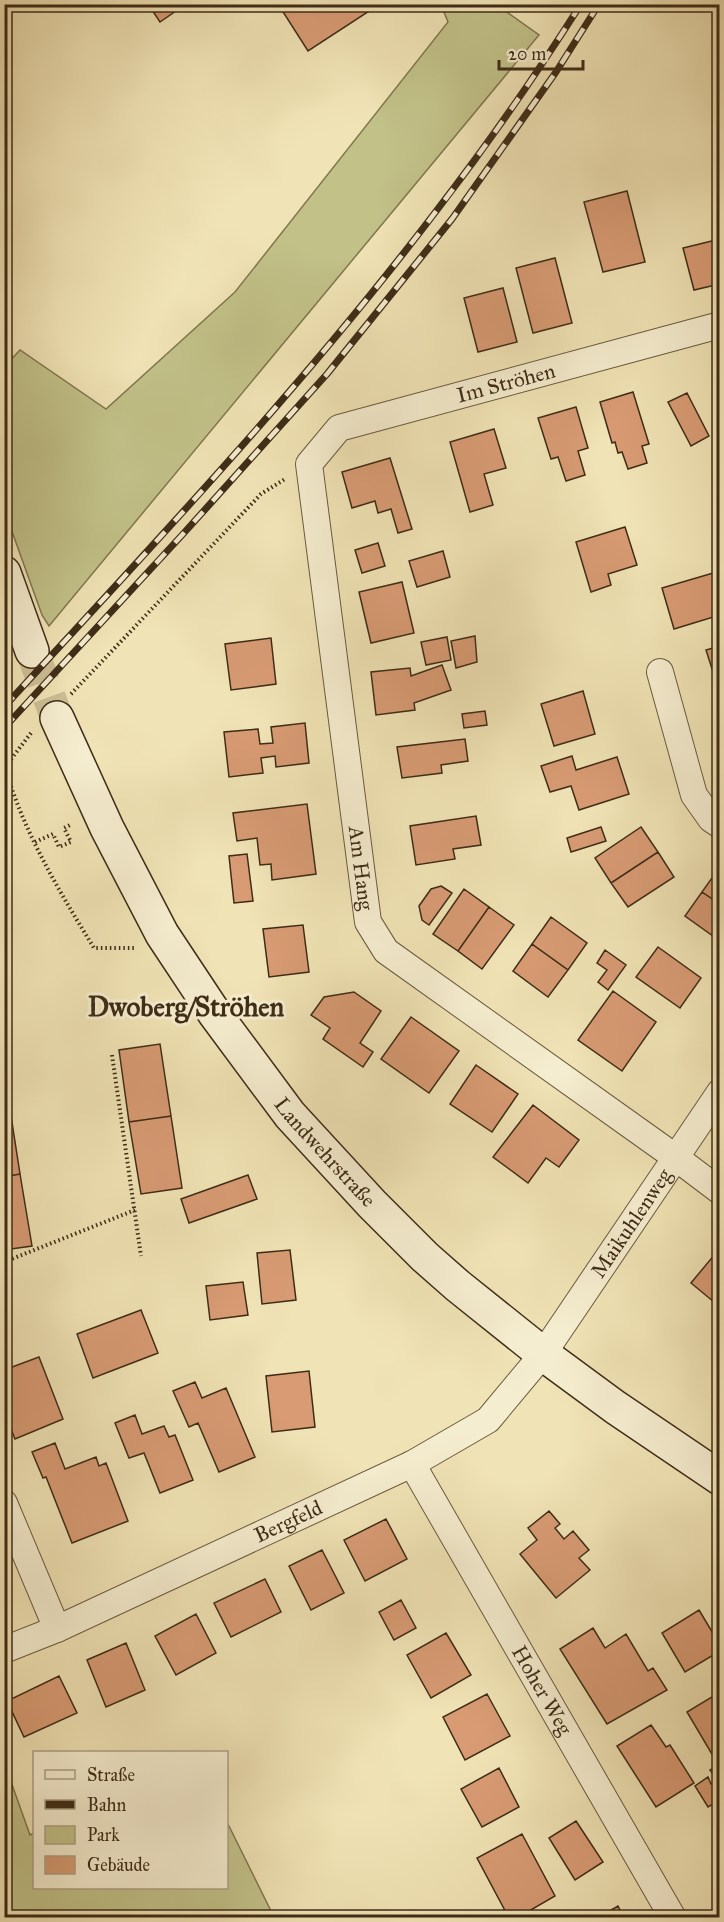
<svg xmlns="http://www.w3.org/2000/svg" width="724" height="1922" font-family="'IM FELL Great Primer',serif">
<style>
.green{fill:#c1c188;stroke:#807650;stroke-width:1.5}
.building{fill:#d89b74;stroke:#3e2c17;stroke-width:1.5}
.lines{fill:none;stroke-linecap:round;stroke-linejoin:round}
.secondary-tunnel{stroke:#ccbe95;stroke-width:33;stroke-dasharray:33 16;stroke-linecap:butt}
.street-casing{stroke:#6a5a3e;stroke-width:28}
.secondary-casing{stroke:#3e2c17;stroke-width:36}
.path{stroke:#3e2c17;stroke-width:4;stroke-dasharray:1.5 3;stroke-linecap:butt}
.street{stroke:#f5edcf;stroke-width:26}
.secondary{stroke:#f5edcf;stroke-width:33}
.rail-casing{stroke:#3e2c17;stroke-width:7}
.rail{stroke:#f5edcf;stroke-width:4.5;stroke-dasharray:14;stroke-linecap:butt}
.labels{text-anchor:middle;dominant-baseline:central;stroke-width:6;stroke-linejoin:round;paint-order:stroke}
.street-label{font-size:21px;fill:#3e2c17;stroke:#f5edcf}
.district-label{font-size:27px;font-weight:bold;fill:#3e2c17;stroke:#f5edcf}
</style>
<rect width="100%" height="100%" fill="#f0e3b5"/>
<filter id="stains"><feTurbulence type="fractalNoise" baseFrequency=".00333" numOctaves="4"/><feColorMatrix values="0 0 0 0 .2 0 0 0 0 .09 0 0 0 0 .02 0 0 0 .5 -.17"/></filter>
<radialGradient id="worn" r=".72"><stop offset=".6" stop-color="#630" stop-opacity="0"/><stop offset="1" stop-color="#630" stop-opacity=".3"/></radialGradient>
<!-- green -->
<path class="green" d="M441,5H497L539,35L49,626L42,615L5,512V366L20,350L106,409L235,292L448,22Z
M5,1765L30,1835L34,1833V1888H226L227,1822L274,1917H5Z"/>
<!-- building -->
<path class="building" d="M148,4H186L160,22Z
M278,4H380L308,51Z
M627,191L645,262L603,272L584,202Z
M720,239V284L694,290L683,248Z
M555,258L572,323L533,333L516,268Z
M503,288L517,342L478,352L464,298Z
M633,392L649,444L642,446L647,463L628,469L622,452L618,453L615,442L612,443L600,402Z
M687,393L709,436L691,446L668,402Z
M576,407L588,448L578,451L585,475L566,481L558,457L551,459L538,418Z
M494,429L506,468L484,474L493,505L470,512L450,442Z
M390,458L412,529L398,533L391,509L378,513L375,501L352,508L342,472Z
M625,527L637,565L608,574L611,585L591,592L576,542Z
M378,543L385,566L362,573L355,550Z
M443,551L450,577L417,587L409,561Z
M720,571V615L674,629L662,588Z
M402,582L414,633L371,643L359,592Z
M475,636L477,662L456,668L451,641Z
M447,637L451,660L426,665L421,642Z
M271,638L276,684L231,690L225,644Z
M720,646V694L706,650Z
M442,665L451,690L414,703L415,710L376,715L371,672L410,668L411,676Z
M583,691L595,734L554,746L541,704Z
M485,711L487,725L464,728L462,714Z
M305,723L309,763L276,767L275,756L261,758L263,773L229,777L224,732L258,729L260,744L273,743L271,727Z
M465,739L468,761L441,765L442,773L402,778L397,747Z
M572,756L576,770L617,757L629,794L579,810L571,786L550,792L541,766Z
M307,804L316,874L272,880L271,864L260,865L257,838L237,841L233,813Z
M476,816L481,845L453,849L455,859L416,865L410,826Z
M601,827L606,841L571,852L567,838Z
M641,827L658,852L611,883L595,858Z
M658,852L674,877L628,907L611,883Z
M247,854L253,901L234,903L229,856Z
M719,868H720V904L702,892Z
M441,886L452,893L429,925L422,920L419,906L431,889Z
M464,889L489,907L458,951L433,934Z
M702,892L720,904V941L685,916Z
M489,907L514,925L482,969L458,951Z
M551,917L587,943L568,970L532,944Z
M303,925L309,972L269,977L263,929Z
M532,944L568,970L548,997L513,971Z
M658,947L701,978L680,1008L636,977Z
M605,950L626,965L608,990L598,982L607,970L597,963Z
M613,991L656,1022L622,1071L578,1040Z
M354,992L381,1011L360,1043L373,1052L363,1067L323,1039L330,1028L311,1015L324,997Z
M411,1017L459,1051L429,1093L381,1059Z
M160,1044L171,1116L129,1122L119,1050Z
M476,1065L518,1094L492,1132L450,1104Z
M4,1103H9L20,1174L4,1177Z
M533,1105L579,1140L559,1167L546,1158L528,1183L493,1157Z
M171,1116L182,1188L141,1194L129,1122Z
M20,1174L32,1246L4,1250V1177Z
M248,1175L257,1199L189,1223L181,1199Z
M720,1248V1307L691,1283Z
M290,1250L296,1300L262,1304L257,1253Z
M243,1282L248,1315L210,1320L206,1286Z
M141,1310L158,1353L93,1378L77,1334Z
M39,1357L63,1419L15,1439L4,1412V1370Z
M309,1371L315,1427L272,1432L266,1376Z
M195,1382L202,1398L226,1388L255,1457L219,1472L198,1423L189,1427L173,1391Z
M135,1415L142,1434L164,1426L169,1437L175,1435L193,1480L160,1493L144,1453L129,1458L115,1423Z
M55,1443L65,1469L96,1457L99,1466L106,1463L128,1521L72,1543L46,1477L43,1478L32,1452Z
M549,1511L560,1524L555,1528L564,1539L573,1531L589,1550L579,1558L590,1570L556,1598L520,1554L537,1540L528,1528Z
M386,1519L407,1559L365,1581L344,1540Z
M322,1550L344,1593L311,1610L289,1566Z
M265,1579L281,1612L231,1637L214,1603Z
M401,1600L416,1628L394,1640L379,1612Z
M699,1610L720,1645V1651L685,1672L662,1633Z
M196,1614L216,1653L176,1675L155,1636Z
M593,1628L605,1648L626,1634L648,1671L653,1668L667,1690L607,1724L560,1649Z
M446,1633L471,1675L431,1698L407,1655Z
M126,1643L145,1690L106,1707L87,1660Z
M59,1676L77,1713L24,1737L7,1701Z
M720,1692V1759L716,1761L687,1712Z
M487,1694L510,1736L465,1760L443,1717Z
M651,1725L666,1747L670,1745L694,1783L656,1807L617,1746Z
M720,1764V1800L708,1807L695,1786L708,1777L711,1784L717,1780L710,1770Z
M499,1768L519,1807L482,1827L461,1789Z
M576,1821L603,1862L575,1880L549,1838Z
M522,1834L555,1896L517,1918H509L477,1858Z
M618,1906L624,1918H597Z"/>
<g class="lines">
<!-- secondary-tunnel -->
<path class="secondary-tunnel" d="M32,651L57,718"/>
<!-- street casing -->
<g class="street-casing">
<g id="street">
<path id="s1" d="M720,325L339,428L309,464L368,922L386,951L675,1157L720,1191"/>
<path d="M660,672L694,795L711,819L720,825"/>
<path id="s2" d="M412,1464L673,1918"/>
<path d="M4,1503L57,1629"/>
<path id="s3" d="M4,1650L57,1629L412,1464L488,1420L543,1354L720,1092"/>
</g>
</g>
<!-- secondary casing -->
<g class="secondary-casing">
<g id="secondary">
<path d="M4,573L32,651"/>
<path id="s4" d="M57,718L107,828L162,934L215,1014L290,1115L372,1204L425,1257L458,1286L543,1354L615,1407L720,1478"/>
</g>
</g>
<!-- path -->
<path class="path" d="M71,694L261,494L285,479
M31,733L5,767C23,831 59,891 94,948H135
M35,842L53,834L59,847L71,842L64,828L72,824
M112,1055L141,1256
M4,1262L135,1210"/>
<!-- street -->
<use href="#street" class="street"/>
<!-- secondary -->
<use href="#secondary" class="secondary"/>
<!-- rail casing -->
<g class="rail-casing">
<path id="rail" d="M4,707C153,545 304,385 437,210C488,144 536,75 581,4
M4,728L183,534L327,374L452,219L556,72L599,4"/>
</g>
<!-- rail -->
<use href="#rail" class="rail"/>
</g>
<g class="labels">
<!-- street labels -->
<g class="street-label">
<text transform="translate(506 383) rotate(-15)">Im Ströhen</text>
<text stroke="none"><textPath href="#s1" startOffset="849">Am Hang</textPath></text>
<text stroke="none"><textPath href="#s4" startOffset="513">Landwehrstraße</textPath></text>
<text stroke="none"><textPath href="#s3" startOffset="780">Maikuhlenweg</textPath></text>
<text stroke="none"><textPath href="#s3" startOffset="312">Bergfeld</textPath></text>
<text stroke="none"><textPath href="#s2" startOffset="261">Hoher Weg</textPath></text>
</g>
<!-- district labels -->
<g class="district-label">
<text x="186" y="1006">Dwoberg/Ströhen</text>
</g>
</g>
<!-- margin -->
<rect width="724" height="1922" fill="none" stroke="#f0e3b5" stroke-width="24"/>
<rect x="6" y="6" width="712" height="1910" fill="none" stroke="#3e2c17" stroke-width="3"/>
<rect x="12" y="12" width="700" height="1898" fill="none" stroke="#3e2c17" stroke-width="1.5"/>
<!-- legend -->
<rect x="33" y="1751" width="195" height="138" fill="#f5edcf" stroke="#aca085" stroke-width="1.5"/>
<rect x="45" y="1770" width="30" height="9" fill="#f5edcf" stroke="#aca085" stroke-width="1.5"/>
<text x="87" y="1781" font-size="18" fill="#3e2c17">Straße</text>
<rect x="45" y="1800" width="30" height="9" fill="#3e2c17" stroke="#aca085" stroke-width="1.5"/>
<text x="87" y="1811" font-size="18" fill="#3e2c17">Bahn</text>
<rect x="45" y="1826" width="30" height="18" fill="#c1c188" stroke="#aca085" stroke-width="1.5"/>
<text x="87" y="1841" font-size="18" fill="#3e2c17">Park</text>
<rect x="45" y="1856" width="30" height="18" fill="#d89b74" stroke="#aca085" stroke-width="1.5"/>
<text x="87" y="1871" font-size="18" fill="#3e2c17">Gebäude</text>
<!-- scale -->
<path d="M499 60v9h84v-9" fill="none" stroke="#3e2c17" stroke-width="3"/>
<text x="508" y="60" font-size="18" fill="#3e2c17" stroke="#f5edcf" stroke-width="4.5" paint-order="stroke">20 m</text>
<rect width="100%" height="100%" filter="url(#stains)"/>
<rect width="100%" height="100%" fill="url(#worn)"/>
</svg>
